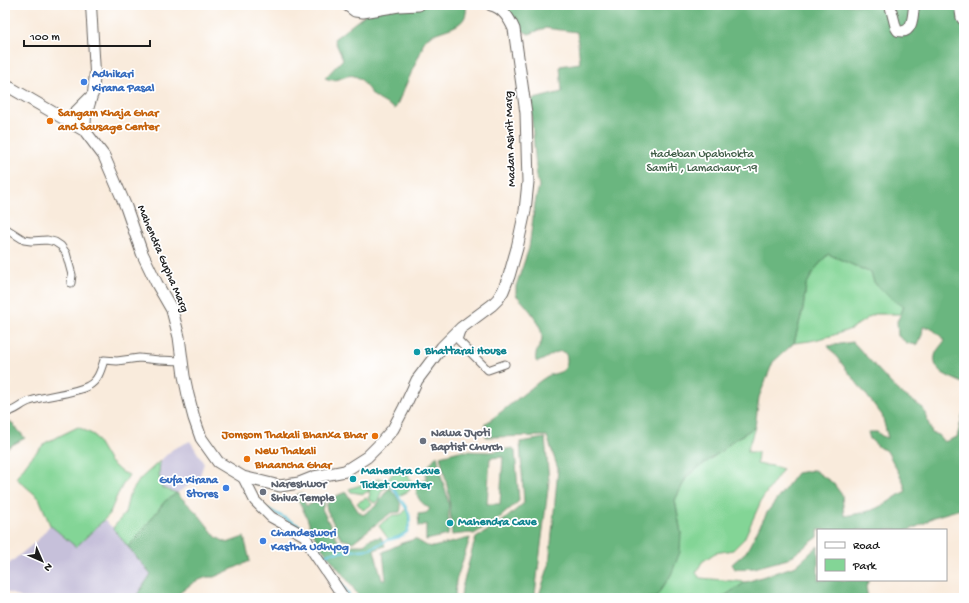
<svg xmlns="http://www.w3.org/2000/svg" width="969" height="603" font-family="'Gochi Hand',sans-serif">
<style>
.industrial{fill:#c6c0da}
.green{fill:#83d596;stroke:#507859}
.forest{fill:#6ab67f;stroke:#43694e;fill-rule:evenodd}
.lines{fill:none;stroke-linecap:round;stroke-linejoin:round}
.stream{stroke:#5dc5da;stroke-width:2.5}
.street-casing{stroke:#69645f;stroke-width:9}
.secondary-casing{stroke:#69645f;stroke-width:12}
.primary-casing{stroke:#69645f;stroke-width:13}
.street{stroke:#fff;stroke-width:7}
.secondary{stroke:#fff;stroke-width:10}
.primary{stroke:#fff;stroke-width:11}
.shop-dot{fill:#3f7fe0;stroke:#fff;stroke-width:1.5}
.food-dot{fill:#e8710a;stroke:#fff;stroke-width:1.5}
.culture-dot{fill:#0f9aa8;stroke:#fff;stroke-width:1.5}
.worship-dot{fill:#6b7280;stroke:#fff;stroke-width:1.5}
.labels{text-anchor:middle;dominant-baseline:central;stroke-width:3.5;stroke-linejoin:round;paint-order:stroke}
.shop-label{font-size:12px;font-weight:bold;fill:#366cbe;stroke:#fff;text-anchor:start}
.food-label{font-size:12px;font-weight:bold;fill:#c56008;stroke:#fff;text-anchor:start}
.street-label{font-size:12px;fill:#1c1c1c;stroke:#fff}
.park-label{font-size:12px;fill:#405d47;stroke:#fff}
.culture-label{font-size:12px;font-weight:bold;fill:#0d838f;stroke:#fff;text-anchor:start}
.worship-label{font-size:12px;font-weight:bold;fill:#5b616d;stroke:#fff;text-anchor:start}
</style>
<rect width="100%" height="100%" fill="#fff"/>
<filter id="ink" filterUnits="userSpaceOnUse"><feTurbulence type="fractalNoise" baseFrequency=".025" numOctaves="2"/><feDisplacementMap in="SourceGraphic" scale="8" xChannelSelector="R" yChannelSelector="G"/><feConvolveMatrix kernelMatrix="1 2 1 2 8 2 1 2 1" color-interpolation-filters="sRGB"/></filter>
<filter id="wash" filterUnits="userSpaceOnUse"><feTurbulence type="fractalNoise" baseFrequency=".012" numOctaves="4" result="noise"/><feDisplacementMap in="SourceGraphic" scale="16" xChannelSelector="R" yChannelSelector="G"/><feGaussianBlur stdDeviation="0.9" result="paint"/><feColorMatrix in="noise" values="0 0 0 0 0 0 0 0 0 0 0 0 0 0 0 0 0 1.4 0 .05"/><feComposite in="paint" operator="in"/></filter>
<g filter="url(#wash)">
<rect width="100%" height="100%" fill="#f9ebdc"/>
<!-- industrial -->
<path class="industrial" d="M190,441L204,463L199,479L177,493L162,488L159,474L160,461L173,449Z
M104,520L113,528L151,574L135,598H22L5,591V567L38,540L50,525L76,547Z"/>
<!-- green -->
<path class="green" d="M828,254L871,273L874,282L880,289L886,293L892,299L897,302L904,306L901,314H874L851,329L831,336L810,341L794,343L803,309L806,285L816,268Z
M78,427L94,435L110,462L120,471L129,475L122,486L116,498L109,515L76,547L50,525L39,498L16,478L30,459L45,443Z
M755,427L747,452H758L757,464L773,466L783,469L762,499L744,539L733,550L715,553L702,562L696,573L700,578L746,582L721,598H655L671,575L681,533L675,500L687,476L720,452L733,441Z
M160,461L159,474L162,488L177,493L165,501L139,535L128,547L113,528L125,513L129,496L140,479Z
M405,469L412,483L409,491L399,496L389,479L391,475Z
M380,478L384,480H387L390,486L382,490L378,501L374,503L368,498L370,495L369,492L373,481Z
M372,481L368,492H366L364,494L351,492L349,489Z
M366,498L372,504L370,506L363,510L357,503Z
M406,508C410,516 409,523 407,531L399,536L389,540L379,526L383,522L393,515C400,515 404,515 406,508Z"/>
<!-- forest -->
<path class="forest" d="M358,5H466C471,37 423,24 422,49L395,109C388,104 380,101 374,96C368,91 364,80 357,77C345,71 340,85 325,78L343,59L334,39L365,15L364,10Z
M501,5H964V384C958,380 950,378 944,374C938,371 933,363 935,356C936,350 942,345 945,340L930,327H923L922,335L917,345L907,343L898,336L897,321L901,314L904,306L897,303L892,299L886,293L880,289L874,282L871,273L828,254L816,268L806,285L803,309L794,343L773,362L759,397L755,427L733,441L720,452L687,476L675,500L681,533L680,552L671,575L655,598H538L549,565L558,469L547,436L486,437L485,424C499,414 512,403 526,392C533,387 539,381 546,377C551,373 562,374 565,368C568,364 568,353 563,352C556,349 545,361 537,362L536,361C534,350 541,348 542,339C543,324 526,305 516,295V286L529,248L535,203L539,186L537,178L530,100L562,92L560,66L580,63L577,32L545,28L529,34C516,29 511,14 501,5Z
M853,342L897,390L923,408L932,433L938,435L944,442L957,437L964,410V508L937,516L930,519L925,523L909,530H818V537L788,559L754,568L735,569L732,564L746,552L768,511L797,473L814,470L833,483L842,495L844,516C857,514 870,512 881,506C890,502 897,495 906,491L903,481L887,451L880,448L870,439L868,432H877L882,436L888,438L882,415L828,346Z
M5,418L13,424L25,438L5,449Z
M545,438L549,481L535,594L533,598H461L462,588L473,547L476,538L503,521L524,503L520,442Z
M513,448L515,451L519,501L498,519L474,534L470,533L452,535L449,494L440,456L460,451L491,452ZM503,457L500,504H487L490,458Z
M437,455L441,476L447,495L449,507L448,535L426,540V524L419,527L418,514L426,513L430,509C421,502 417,500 416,488L426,478L427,468Z
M390,488C395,495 404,503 400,512L391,513L380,521L353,542L341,539L327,510L326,505L330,500L336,496L346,492L358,511L363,515L377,505L386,491Z
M177,493L199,515L216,537L227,543L244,537L250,561L214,577H207L194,582L173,598H135L151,574L128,547L139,535L165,501Z
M301,493L306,506L326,498L322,509L338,541L345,545H363L370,539L381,537L385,546L374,550L382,580H386L383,552L402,543L415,539L427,546L433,547L470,538L456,581L455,598H360L349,582L321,547L311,529L307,518L296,495Z
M818,546V580H869L866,587L868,598H721L746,582L796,566Z"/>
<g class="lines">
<!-- stream -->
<path class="stream" d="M268,509L300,526L307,532
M310,536L351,598
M388,540L399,537L407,532C414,514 406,508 397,494C394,490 391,485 389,480
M323,555L329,554V553L370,549L386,541"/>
</g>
</g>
<g filter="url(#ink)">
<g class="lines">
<!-- street casing -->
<g class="street-casing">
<path id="street" d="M958,5L960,18L962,21H964
M5,228L24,240L31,241L47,240L55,242L61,246L66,253L72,275L71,283
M461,331L458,340L488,370L505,364
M5,412C14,413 22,403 30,401C47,395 73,394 88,386C98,381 101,370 104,360L117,361L139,358L159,360L182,361"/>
</g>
<!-- secondary casing -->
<g class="secondary-casing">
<path id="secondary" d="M890,5L896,28L898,31C913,35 913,15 914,5
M67,120L93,94L95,72L91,5
M85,131L86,116L92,96
M243,477L255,501L271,517L305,536L313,552L344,598"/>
</g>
<!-- primary casing -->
<g class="primary-casing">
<path id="primary" d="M347,5L355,11L363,12L399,6L419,5
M5,86L11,88L85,131L104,156L126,207L142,253L157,284L172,310L179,337L184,376L188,395L194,418L201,438L218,462L243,477L280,486L299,483L314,477L345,471L367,457L378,446L393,429L404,408L417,380L442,347L461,328L492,305L498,299L503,291L509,276L517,248L525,211L528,182L526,113L514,29C509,18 503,8 491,5"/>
</g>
<!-- street -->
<use href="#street" class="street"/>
<!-- secondary -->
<use href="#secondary" class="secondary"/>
<!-- primary -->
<use href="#primary" class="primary"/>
</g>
</g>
<!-- markers -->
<g class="shop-dot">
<circle cx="84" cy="82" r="4"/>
<circle cx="226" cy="488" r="4"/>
<circle cx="263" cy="541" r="4"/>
</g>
<g class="food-dot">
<circle cx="50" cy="121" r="4"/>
<circle cx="375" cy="436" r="4"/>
<circle cx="247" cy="459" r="4"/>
</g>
<g class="culture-dot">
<circle cx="417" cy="352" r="4"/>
<circle cx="353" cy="479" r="4"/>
<circle cx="450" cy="523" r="4"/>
</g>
<g class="worship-dot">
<circle cx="423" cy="441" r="4"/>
<circle cx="263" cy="492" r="4"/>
</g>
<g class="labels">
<!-- shop labels -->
<g class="shop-label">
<text x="92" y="75">Adhikari<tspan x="92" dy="14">Kirana Pasal</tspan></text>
<text x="218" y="481" text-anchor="end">Gufa Kirana<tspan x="218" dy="14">Stores</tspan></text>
<text x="271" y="534">Chandeswori<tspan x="271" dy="14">Kastha Udhyog</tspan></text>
</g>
<!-- food labels -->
<g class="food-label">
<text x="58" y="114">Sangam Khaja Ghar<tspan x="58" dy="14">and Sausage Center</tspan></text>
<text x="367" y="436" text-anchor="end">Jomsom Thakali Bhanxa Bhar</text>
<text x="255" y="452">New Thakali<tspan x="255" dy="14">Bhaancha Ghar</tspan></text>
</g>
<!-- street labels -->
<g class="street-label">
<text transform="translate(511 139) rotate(-92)">Madan Ashrit Marg</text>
<text transform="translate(162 259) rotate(67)">Mahendra Gupha Marg</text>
</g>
<!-- park labels -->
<g class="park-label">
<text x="702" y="155">Hadeban Upabhokta<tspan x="702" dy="14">Samiti , Lamachaur -19</tspan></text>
</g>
<!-- culture labels -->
<g class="culture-label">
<text x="425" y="352">Bhattarai House</text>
<text x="361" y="472">Mahendra Cave<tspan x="361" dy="14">Ticket Counter</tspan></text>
<text x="458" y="523">Mahendra Cave</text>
</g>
<!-- worship labels -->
<g class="worship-label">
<text x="431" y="434">Nawa Jyoti<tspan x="431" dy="14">Baptist Church</tspan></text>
<text x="271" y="485">Nareshwor<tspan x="271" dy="14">Shiva Temple</tspan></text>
</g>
</g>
<!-- margin -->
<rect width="969" height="603" fill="none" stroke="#fff" stroke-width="20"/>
<!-- legend -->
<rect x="817" y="529" width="130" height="52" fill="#ffffff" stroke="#a4a4a4"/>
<rect x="825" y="542" width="20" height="6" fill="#ffffff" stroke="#a4a4a4"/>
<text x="853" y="549" font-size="12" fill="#1c1c1c">Road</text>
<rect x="825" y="559" width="20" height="12" fill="#83d596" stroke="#a4a4a4"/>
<text x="853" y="569" font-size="12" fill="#1c1c1c">Park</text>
<!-- north arrow -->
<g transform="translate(42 561) rotate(135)" stroke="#ffffff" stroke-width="3" paint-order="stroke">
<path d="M0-3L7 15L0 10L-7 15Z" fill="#1c1c1c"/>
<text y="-6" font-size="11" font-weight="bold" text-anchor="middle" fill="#1c1c1c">N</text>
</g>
<!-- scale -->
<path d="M24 40v6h126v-6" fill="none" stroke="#1c1c1c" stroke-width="2"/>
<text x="30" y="40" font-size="12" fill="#1c1c1c" stroke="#ffffff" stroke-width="3" paint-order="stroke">100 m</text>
</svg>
